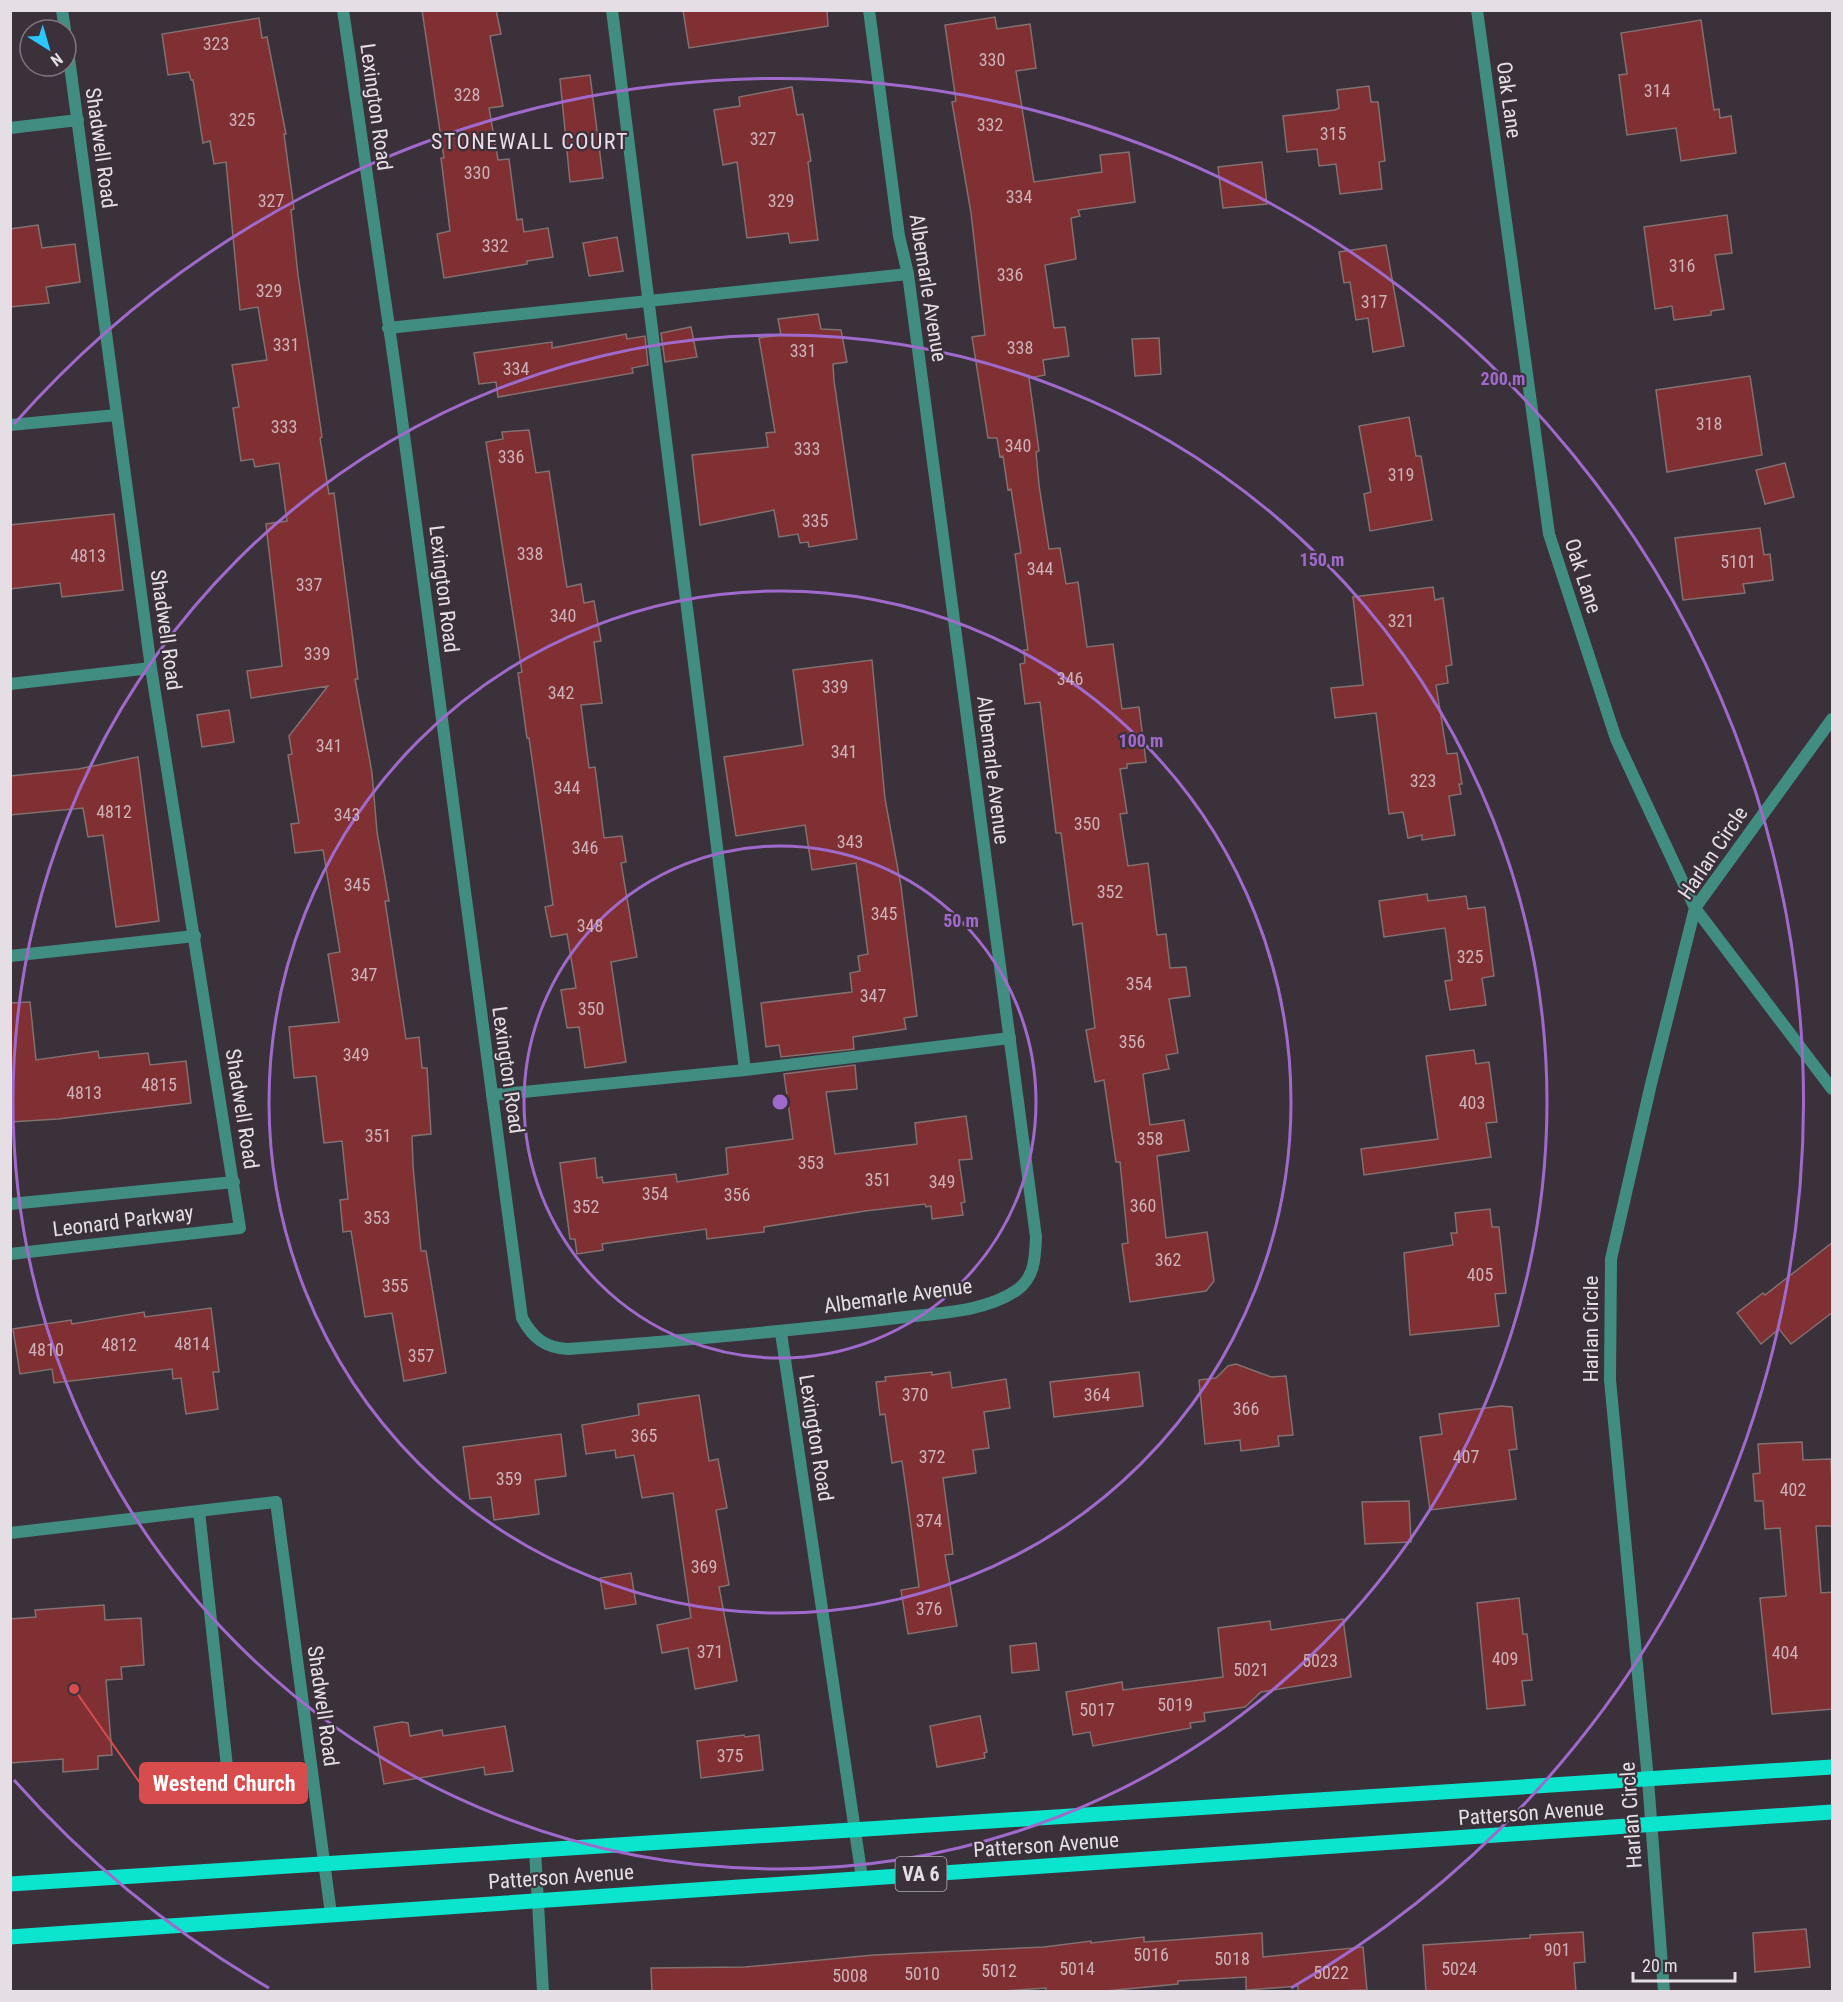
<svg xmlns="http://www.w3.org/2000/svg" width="1843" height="2002" font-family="'Roboto Condensed',sans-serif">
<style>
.building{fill:#802f32;stroke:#837070;stroke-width:1.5}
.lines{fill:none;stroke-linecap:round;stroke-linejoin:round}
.lane{stroke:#418d82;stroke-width:12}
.street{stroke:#418d82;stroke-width:12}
.primary{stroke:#0be5ce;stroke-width:15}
.ring{fill:none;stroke:#a06acc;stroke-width:3}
.labels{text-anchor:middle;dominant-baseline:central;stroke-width:4.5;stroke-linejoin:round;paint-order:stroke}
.number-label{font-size:18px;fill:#ccb2b8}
.shield{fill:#3b313b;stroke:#b2aab1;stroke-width:1.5}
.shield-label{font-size:20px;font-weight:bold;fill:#e5dee4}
.street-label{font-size:21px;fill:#e5dee4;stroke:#3b313b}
.neighbourhood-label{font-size:22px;letter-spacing:1.5px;fill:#ebddea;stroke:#3b313b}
.centre{fill:#a06acc;stroke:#3b313b;stroke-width:3}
.ring-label{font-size:18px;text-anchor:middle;font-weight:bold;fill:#a06acc;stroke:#3b313b;stroke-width:4.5;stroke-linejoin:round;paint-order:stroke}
.leader{fill:none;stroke:#d94c4e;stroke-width:2}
.callout-dot{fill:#d94c4e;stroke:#3b313b;stroke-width:2}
.callout{fill:#d94c4e;stroke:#d94c4e;stroke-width:2}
.callout-label{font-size:22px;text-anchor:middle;font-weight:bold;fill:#fff}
</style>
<rect width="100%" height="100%" fill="#3b313b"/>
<!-- building -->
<path class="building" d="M422,10H496L501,34L490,36L503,106L489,108L498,160L509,159L517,220L522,219L524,232L548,228L553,257L527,261V264L444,278L437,234L450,231L441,158H444Z
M683,10H827L828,26L689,48Z
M995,17L997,29L1030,24L1036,68L1016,71L1034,182L1102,172L1100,155L1129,152L1135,202L1078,210L1080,216L1071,218L1076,259L1045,265L1054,328L1065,327L1069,356L1043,360L1045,375L1029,378L1039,451L1036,452L1039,485L1049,549L1060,548L1066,584L1078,582L1087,647L1113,644L1122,709L1139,707L1146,762L1127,764V768L1120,769L1127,813L1120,814L1128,866L1148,863L1157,935L1166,934L1170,968L1186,967L1190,996L1169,999L1178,1053L1166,1055L1169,1069L1143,1074L1150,1125L1184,1120L1189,1151L1157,1156L1166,1238L1207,1232L1214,1281L1206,1291L1130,1302L1122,1244L1128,1243L1120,1162H1116L1104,1080L1095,1082L1086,1030L1095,1028L1082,923L1073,925L1061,833H1056L1040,702L1025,704L1020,664L1025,663L1024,650H1028L1015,554L1021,553L1011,489L1008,490L1003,456L1000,457L997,438H988L972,337L985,335L971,213L952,102L956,101L945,25Z
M259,18L262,38L267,37L286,134H284L294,209L291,210L298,275L322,437L320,438L329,494L334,493L358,679H355L372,773L377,832L389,901H385L406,1039L419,1037L422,1068H427L431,1134L412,1136L413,1166L421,1251H426L446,1373L404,1381L392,1313L365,1317L351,1231L343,1232L340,1200L348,1199L342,1141L324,1143L316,1076L294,1078L289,1027L339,1022L328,954L340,952L323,850L295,853L291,824L299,823L288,755L292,754L289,736L328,686L251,698L247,671L282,666L266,524L287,521L279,463L255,467L253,459L241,461L233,408L239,407L232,365L267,360L258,307L240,310L226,162L214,164L210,141L203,143L193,80H191L189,72L168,75L162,34Z
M1701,20L1714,110L1719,109L1720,118L1731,116L1736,153L1681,161L1676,128L1627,135L1619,75L1627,74L1621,33Z
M590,75L603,178L570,182L560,79Z
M1369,86L1371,102H1378L1385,161L1379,162L1382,189L1340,194L1336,164L1319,166L1317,149L1287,152L1283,116L1335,110L1339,108L1337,90Z
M792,87L797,115L803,114L811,161L808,162L818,240L790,243L788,233L747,238L737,162L723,165L714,110L740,106L739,97Z
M1262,162L1267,204L1223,208L1218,167Z
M1727,215L1732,253L1715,255L1724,309L1711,311V315L1674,320L1672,306L1655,309L1644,227Z
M38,225L42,248L75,244L80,282L46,287L49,303L10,307V229Z
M617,237L623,271L589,276L583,243Z
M1386,245L1404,346L1373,352L1368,318L1356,320L1350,282L1344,283L1339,252Z
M818,314L821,329L841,330L847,362L833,364L834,381L857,539L809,547L808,542L800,543L798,534L779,537L774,510L700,525L692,455L768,447L766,433L775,432L759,338L781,335L778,319Z
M691,327L697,357L665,362L661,333Z
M626,334L627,339L645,336L648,365L632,368L633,373L498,397L496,382L479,384L474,353L552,342V348Z
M1159,338L1161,374L1135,376L1132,339Z
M1750,376L1762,455L1667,472L1656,390Z
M1409,417L1416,456H1421L1432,520L1370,531L1364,494L1371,492L1359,426Z
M529,430L536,473L549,471L567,587L581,584L584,603L594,601L601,641L594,642L602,703L581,705L589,768L595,767L604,838L622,836L626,862L621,863L637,957L611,962L626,1062L585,1068L579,1027L567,1028L561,990L576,988L567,934L551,937L545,907L553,905L529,738H527L518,673L522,672L486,442L503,439L502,432Z
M1785,463L1794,497L1765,504L1756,470Z
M114,514L123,590L62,597L60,583L10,589V525Z
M1760,528L1764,555L1770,554L1773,580L1743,584L1745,593L1683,600L1675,538Z
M1433,587L1435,600L1443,598L1452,665L1446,666L1448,683L1436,685L1447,754L1457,753L1462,784H1459L1461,794L1449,796L1455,835L1422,840V835L1408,838L1403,812L1389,814L1376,713L1335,718L1331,688L1363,685L1353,597Z
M872,660L885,799L901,886L917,1016L904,1018L906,1029L853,1037L854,1049L781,1057L779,1045L766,1047L761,1003L852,992L850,973L860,971L858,956L868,954L856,863L812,870L805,825L736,836L724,757L803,745L793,670Z
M229,710L234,742L202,747L197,715Z
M138,757L159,921L116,927L103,835L88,837L83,808L10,815V776L78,769Z
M1427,894L1428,901L1466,896L1468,909L1485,907L1494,976L1482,978L1486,1005L1450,1010L1445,981L1452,980L1445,928L1384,937L1379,901Z
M30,1002L36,1060L98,1051L99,1058L148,1053L150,1065L186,1061L191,1103L58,1119L10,1122V1003Z
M1474,1050L1476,1064L1489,1062L1497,1122L1486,1123L1491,1157L1364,1175L1361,1149L1438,1139L1426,1056Z
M855,1065L857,1089L826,1092L835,1154L917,1144L915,1123L966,1116L972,1159L959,1160L965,1202L961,1203L963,1215L932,1219L931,1206L926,1207L925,1204L865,1211L764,1227V1232L707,1239L706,1229L602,1244L603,1250L577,1254L575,1239H570L560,1163L595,1158L597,1178L602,1177L603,1183L676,1174L677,1182L728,1174L726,1148L793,1139L784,1074Z
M1490,1209L1492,1227H1499L1506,1293L1495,1294L1499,1326L1410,1335L1404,1253L1453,1245L1451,1233H1457L1455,1213Z
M1833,1242V1312L1791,1344L1779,1329L1761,1344L1737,1313L1763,1293L1765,1295Z
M211,1308L219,1372H213L218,1409L186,1414L181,1378L173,1379L172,1369L54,1383L52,1369L20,1374L13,1329L71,1320L72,1324L144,1312L145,1317Z
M1236,1364L1271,1377L1286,1376L1293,1435L1278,1436L1279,1446L1241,1451L1240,1440L1205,1444L1199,1380L1216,1378L1228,1366Z
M932,1372V1375L950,1372L952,1388L1006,1379L1010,1408L984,1412L989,1448L973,1450L976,1473L943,1478L953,1554L945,1555L957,1626L908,1634L901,1590L919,1587L908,1503L902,1461L892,1463L885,1414L880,1415L876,1382L886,1381L885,1377Z
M1139,1372L1143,1406L1054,1417L1050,1382Z
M699,1395L709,1461L718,1459L727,1508L716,1510L729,1585L719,1587L737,1681L695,1689L688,1648L662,1653L657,1625L691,1618L673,1493L642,1498L634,1455L616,1458L615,1450L586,1454L582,1425L639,1415L638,1404Z
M1501,1406L1512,1407L1517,1449L1509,1450L1516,1499L1430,1510L1420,1437L1442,1434L1439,1414Z
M561,1434L566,1476L535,1480L539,1514L494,1520L491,1497L470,1499L463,1447Z
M1802,1442L1803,1460L1831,1459L1833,1526H1816L1821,1593L1833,1592V1709L1772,1714L1760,1598L1786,1596L1780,1528L1765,1529L1763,1501H1755L1753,1474L1760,1473L1758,1444Z
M1409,1501L1411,1542L1365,1544L1362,1502Z
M631,1573L636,1604L605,1609L600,1578Z
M1519,1598L1523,1634H1527L1532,1680L1522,1681L1525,1705L1487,1709L1477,1603Z
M104,1605L105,1620L141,1618L144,1665L121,1667L122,1679L106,1680L112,1755L98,1756V1769L63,1772V1759L10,1763V1619L36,1617L35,1610Z
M1343,1619L1351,1677L1261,1692L1245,1707L1204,1713L1205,1721L1190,1723L1191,1728L1093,1746L1090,1732L1073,1735L1066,1692L1122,1682L1123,1690L1223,1677L1218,1628L1270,1621L1271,1630Z
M1036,1643L1039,1670L1012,1673L1010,1646Z
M980,1716L987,1752L984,1753L985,1758L937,1767L930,1726Z
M402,1722L408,1723L410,1736L442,1730L443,1736L505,1726L513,1771L485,1775L484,1767L384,1784L374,1727Z
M744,1735L745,1737L759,1735L763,1770L701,1778L697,1741Z
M1806,1929L1810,1967L1755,1972L1753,1933Z
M1583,1932L1585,1962L1574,1963L1576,1992H1426L1423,1945L1530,1938V1935Z
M1262,1933L1263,1957L1363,1947L1367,1990L1298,1992V1986L1246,1990V1977L1178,1981V1984L1095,1992H1046V1988L987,1992H652L651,1968L745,1967L874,1955L1044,1947L1091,1941V1943L1144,1937V1942L1174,1940Z"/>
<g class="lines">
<!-- lane -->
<path class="lane" d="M612,10L745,1070
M10,425L117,415
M10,956L195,936
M492,1095L745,1070L1010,1038
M199,1511L229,1785
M10,1533L276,1502"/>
<!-- street -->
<path class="street" d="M62,10L65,30
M343,10L396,375L522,1318C533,1338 545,1348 568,1349C675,1341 782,1332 889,1319C929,1313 983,1314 1017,1290C1035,1277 1035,1258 1036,1237L908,274L899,236L869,10
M1477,10L1549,534L1616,739L1695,908L1832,1089
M10,128L78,120
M388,328L908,274
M10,684L151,668
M10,1204L234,1182
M10,1254L240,1228L151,668L66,36
M781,1333L862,1878
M276,1502L331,1914
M535,1850L543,1992
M1664,1992L1648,1780L1610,1380L1611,1259L1651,1084L1695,908L1832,719"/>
<!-- primary -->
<path class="primary" d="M10,1884L1832,1767
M10,1937L1832,1812"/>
</g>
<!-- distance rings -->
<g class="ring">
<circle cx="780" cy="1102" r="256"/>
<circle cx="780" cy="1102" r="511"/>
<circle cx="780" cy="1102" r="767"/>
<path d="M269 1988A1023 1023 0 0 1 14 1780M14 424A1023 1023 0 1 1 1291 1988"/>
</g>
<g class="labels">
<!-- number labels -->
<g class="number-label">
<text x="216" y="43">323</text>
<text x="992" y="59">330</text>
<text x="1657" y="90">314</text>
<text x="467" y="94">328</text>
<text x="242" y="119">325</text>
<text x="990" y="124">332</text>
<text x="1333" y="133">315</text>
<text x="763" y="138">327</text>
<text x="477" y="172">330</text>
<text x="1019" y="196">334</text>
<text x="271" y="200">327</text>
<text x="781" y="200">329</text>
<text x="495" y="245">332</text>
<text x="1682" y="265">316</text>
<text x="1010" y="274">336</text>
<text x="269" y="290">329</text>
<text x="1374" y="301">317</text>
<text x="286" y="344">331</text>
<text x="1020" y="347">338</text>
<text x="803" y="350">331</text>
<text x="516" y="368">334</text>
<text x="1709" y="423">318</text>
<text x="284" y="426">333</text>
<text x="1018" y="445">340</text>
<text x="807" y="448">333</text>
<text x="511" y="456">336</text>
<text x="1401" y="474">319</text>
<text x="815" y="520">335</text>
<text x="530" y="553">338</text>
<text x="88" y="555">4813</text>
<text x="1738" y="561">5101</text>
<text x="1040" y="568">344</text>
<text x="309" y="584">337</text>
<text x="563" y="615">340</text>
<text x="1401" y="620">321</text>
<text x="317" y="653">339</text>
<text x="1070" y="678">346</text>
<text x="835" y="686">339</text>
<text x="561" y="692">342</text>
<text x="329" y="745">341</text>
<text x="844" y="751">341</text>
<text x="1423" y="780">323</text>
<text x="567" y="787">344</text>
<text x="114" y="811">4812</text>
<text x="347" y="814">343</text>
<text x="1087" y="823">350</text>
<text x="850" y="841">343</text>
<text x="585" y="847">346</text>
<text x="357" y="884">345</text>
<text x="1110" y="891">352</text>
<text x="884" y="913">345</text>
<text x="590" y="925">348</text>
<text x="1470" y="956">325</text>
<text x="364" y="974">347</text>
<text x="1139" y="983">354</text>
<text x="873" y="995">347</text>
<text x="591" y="1008">350</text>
<text x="1132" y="1041">356</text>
<text x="356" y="1054">349</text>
<text x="159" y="1084">4815</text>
<text x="84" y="1092">4813</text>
<text x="1472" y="1102">403</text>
<text x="378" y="1135">351</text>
<text x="1150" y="1138">358</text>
<text x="811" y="1162">353</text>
<text x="878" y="1179">351</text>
<text x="942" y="1181">349</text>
<text x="655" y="1193">354</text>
<text x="737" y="1194">356</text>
<text x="1143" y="1205">360</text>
<text x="586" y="1206">352</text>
<text x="377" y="1217">353</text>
<text x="1168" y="1259">362</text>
<text x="1480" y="1274">405</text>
<text x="395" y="1285">355</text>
<text x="192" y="1343">4814</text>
<text x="119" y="1344">4812</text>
<text x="46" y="1349">4810</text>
<text x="421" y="1355">357</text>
<text x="915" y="1394">370</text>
<text x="1097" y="1394">364</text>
<text x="1246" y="1408">366</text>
<text x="644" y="1435">365</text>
<text x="932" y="1456">372</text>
<text x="1466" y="1456">407</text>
<text x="509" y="1478">359</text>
<text x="1793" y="1489">402</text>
<text x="929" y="1520">374</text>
<text x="704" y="1566">369</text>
<text x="929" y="1608">376</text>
<text x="710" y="1651">371</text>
<text x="1785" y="1652">404</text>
<text x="1505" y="1658">409</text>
<text x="1320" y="1660">5023</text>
<text x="1251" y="1669">5021</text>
<text x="1175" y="1704">5019</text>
<text x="1097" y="1709">5017</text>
<text x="730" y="1755">375</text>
<text x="1557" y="1949">901</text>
<text x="1151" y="1954">5016</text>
<text x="1232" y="1958">5018</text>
<text x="1077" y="1968">5014</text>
<text x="1459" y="1968">5024</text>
<text x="999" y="1970">5012</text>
<text x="1331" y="1972">5022</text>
<text x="922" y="1973">5010</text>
<text x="850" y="1975">5008</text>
</g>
<!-- shield labels -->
<rect class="shield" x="895.5" y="1857" width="51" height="34" rx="4.5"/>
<g class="shield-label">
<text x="921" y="1874">VA 6</text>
</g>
<!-- street labels -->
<g class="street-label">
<text transform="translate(1509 100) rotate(82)">Oak Lane</text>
<text transform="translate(376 107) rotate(82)">Lexington Road</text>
<text transform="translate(101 148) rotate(82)">Shadwell Road</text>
<text transform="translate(928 288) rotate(81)">Albemarle Avenue</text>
<text transform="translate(1583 576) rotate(72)">Oak Lane</text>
<text transform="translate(444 589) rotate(83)">Lexington Road</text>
<text transform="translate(166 630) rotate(82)">Shadwell Road</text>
<text transform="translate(993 770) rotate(83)">Albemarle Avenue</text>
<text transform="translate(1713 853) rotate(-56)">Harlan Circle</text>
<text transform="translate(508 1070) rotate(82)">Lexington Road</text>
<text transform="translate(242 1109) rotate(81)">Shadwell Road</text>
<text transform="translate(123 1221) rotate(-7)">Leonard Parkway</text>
<text transform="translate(898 1296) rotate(-8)">Albemarle Avenue</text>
<text transform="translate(1591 1329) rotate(-90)">Harlan Circle</text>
<text transform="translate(816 1438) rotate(81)">Lexington Road</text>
<text transform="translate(323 1706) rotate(82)">Shadwell Road</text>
<text transform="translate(1531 1813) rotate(-4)">Patterson Avenue</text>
<text transform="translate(1631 1815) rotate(-94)">Harlan Circle</text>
<text transform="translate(1046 1845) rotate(-4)">Patterson Avenue</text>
<text transform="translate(561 1877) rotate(-4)">Patterson Avenue</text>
</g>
<!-- neighbourhood labels -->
<g class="neighbourhood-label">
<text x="530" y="141">STONEWALL COURT</text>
</g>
</g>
<circle cx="780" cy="1102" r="9" class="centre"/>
<g class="ring-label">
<text x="1503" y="385">200 m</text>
<text x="1322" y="566">150 m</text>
<text x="1141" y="747">100 m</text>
<text x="961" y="927">50 m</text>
</g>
<!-- callouts -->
<path class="leader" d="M74 1689L140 1783"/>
<circle class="callout-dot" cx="74" cy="1689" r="6"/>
<rect class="callout" x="140" y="1763" width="167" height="40" rx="6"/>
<g class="callout-label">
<text x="224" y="1791">Westend Church</text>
</g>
<!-- border -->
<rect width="1843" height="2002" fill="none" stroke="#e5dee4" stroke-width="24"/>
<!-- north arrow -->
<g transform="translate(48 48) rotate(143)"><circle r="28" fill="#3b313b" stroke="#7f767f" stroke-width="1.5"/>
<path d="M0-4.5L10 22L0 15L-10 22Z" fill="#29c8ff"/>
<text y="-9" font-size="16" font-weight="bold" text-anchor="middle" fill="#e5dee4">N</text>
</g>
<!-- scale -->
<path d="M1633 1972v9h102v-9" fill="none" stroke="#e5dee4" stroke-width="3"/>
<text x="1642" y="1972" font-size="18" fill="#e5dee4" stroke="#3b313b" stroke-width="4.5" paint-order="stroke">20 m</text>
</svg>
